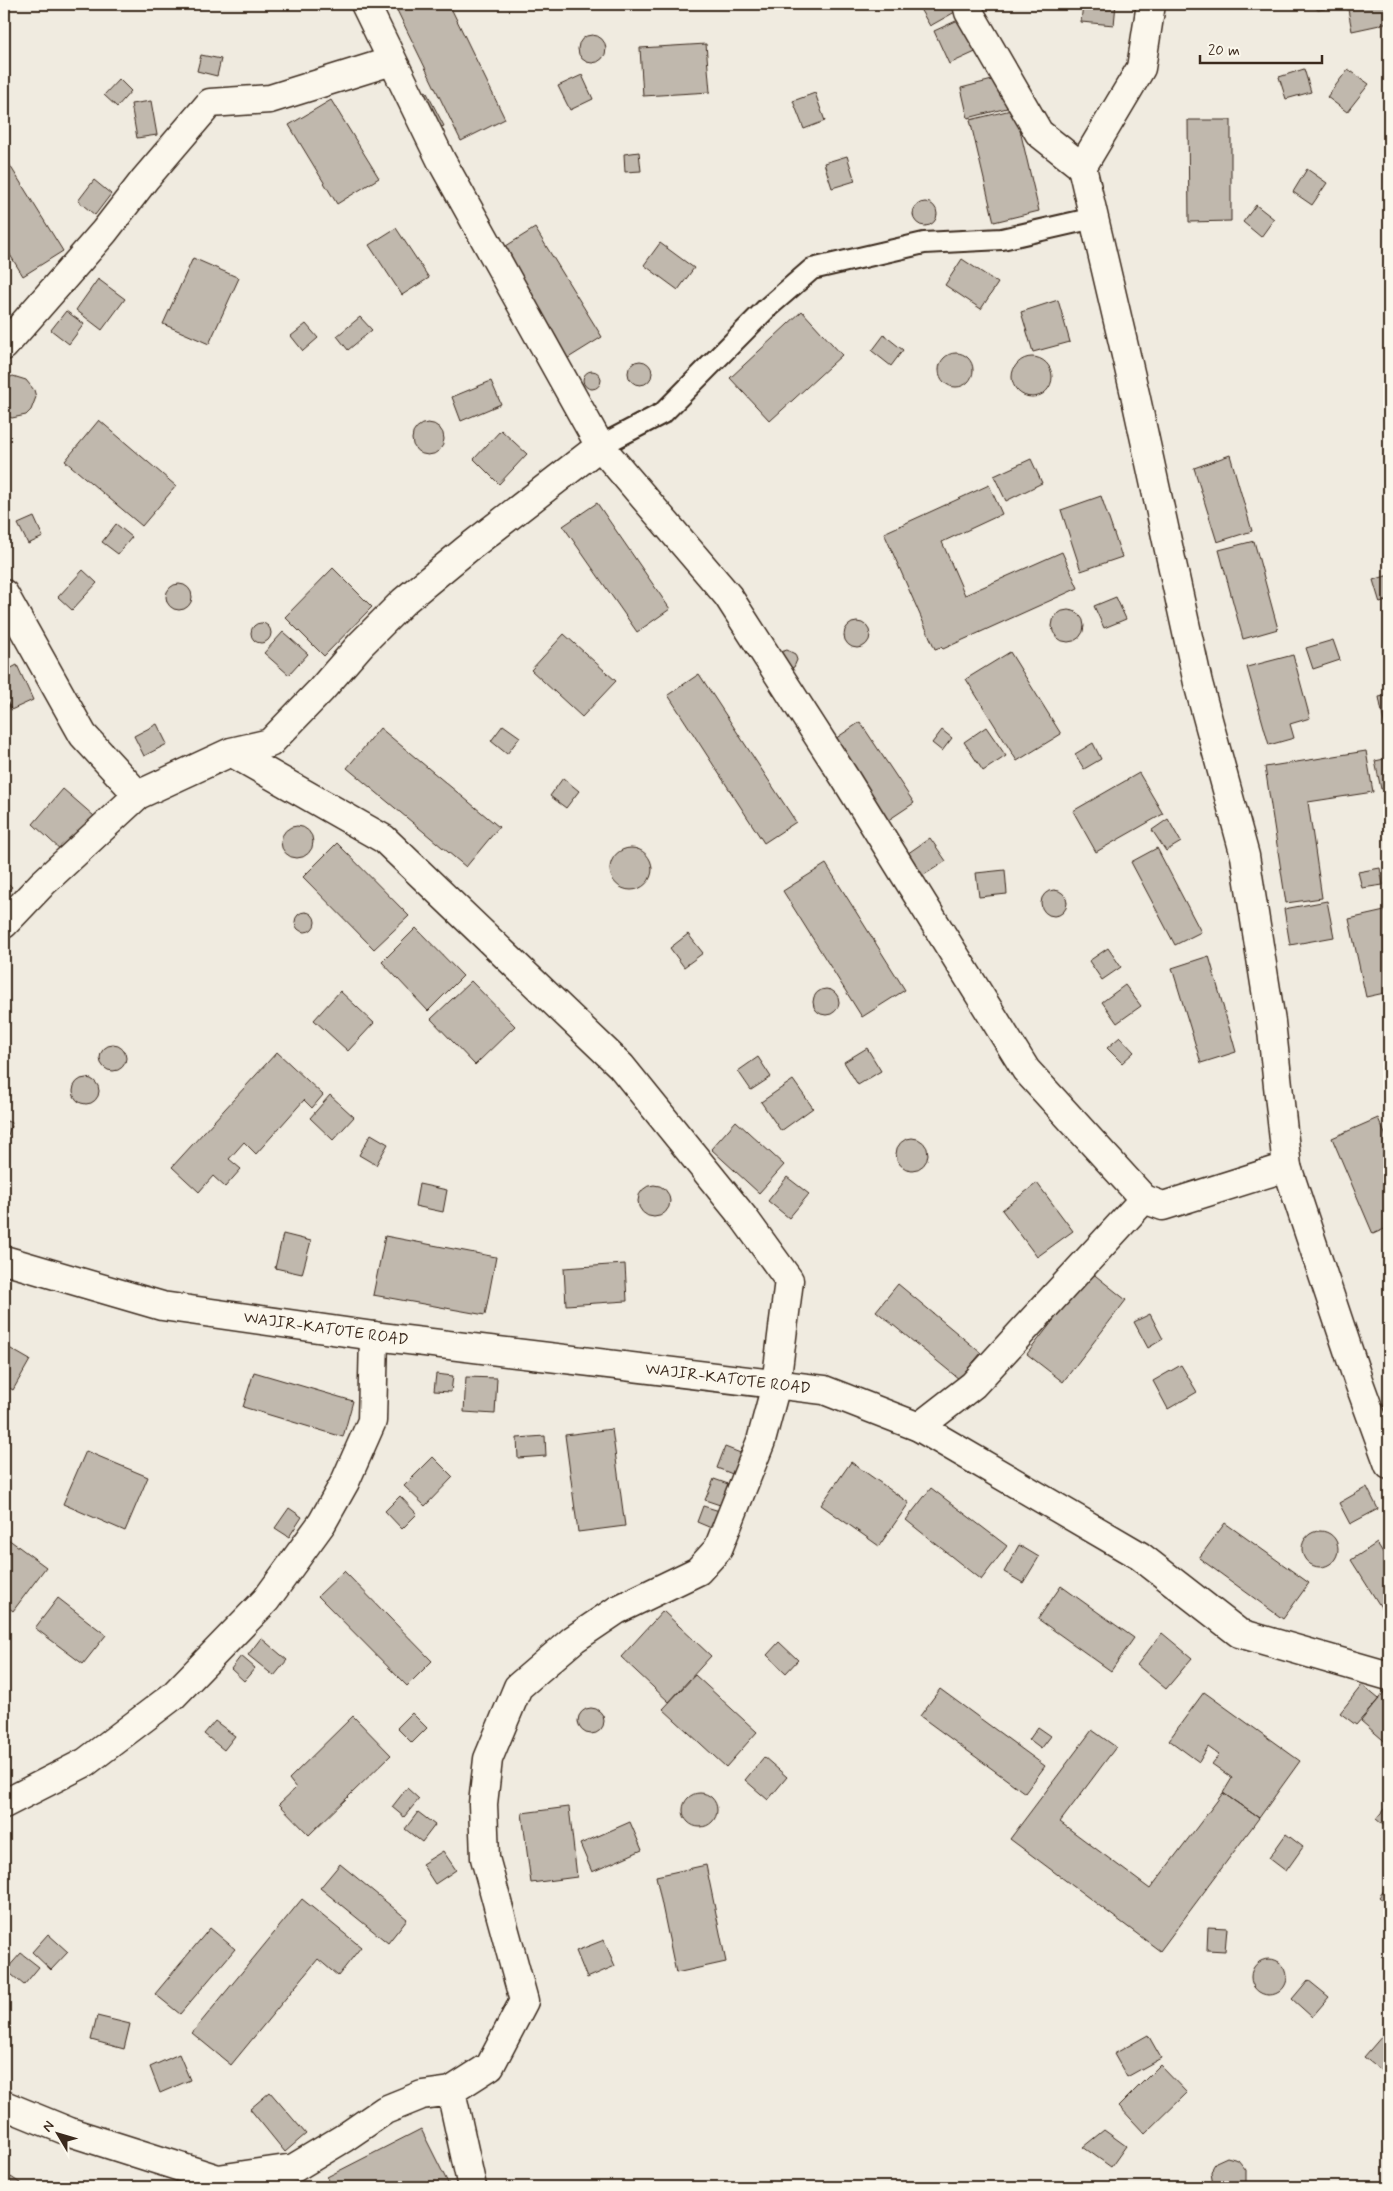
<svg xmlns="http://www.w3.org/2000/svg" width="1393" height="2191" font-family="Mynerve,sans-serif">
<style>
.building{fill:#c0b8ad;stroke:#3b2a1e}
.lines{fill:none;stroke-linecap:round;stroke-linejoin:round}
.lane-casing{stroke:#3b2a1e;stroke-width:24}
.street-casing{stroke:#3b2a1e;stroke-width:31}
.secondary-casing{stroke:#3b2a1e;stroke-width:31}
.lane{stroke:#fbf7ec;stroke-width:20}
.street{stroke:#fbf7ec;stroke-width:28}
.secondary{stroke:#fbf7ec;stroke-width:28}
.labels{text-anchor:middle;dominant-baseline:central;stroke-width:4.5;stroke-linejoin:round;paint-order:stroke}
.street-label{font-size:16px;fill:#3b2a1e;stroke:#fbf7ec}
</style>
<rect width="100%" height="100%" fill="#f0ebe0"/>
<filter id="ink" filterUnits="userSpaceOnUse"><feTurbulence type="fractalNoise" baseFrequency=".02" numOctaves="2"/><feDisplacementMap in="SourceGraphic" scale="10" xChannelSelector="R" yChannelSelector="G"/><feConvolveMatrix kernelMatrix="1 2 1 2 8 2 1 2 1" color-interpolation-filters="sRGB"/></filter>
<g filter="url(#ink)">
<!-- building -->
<path class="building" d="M394,4H449L505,119L461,141Z
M917,4H960L962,8L930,26Z
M1083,4H1116L1114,25L1081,22Z
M1310,4H1330L1325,9L1318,10Z
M1347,4H1389V23L1352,31Z
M967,16L982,49L949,64L934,31Z
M578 49a14 14 0 1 1 28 0a14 14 0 1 1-28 0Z
M706,44L710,92L643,96L640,48Z
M201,55L221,59L217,76L197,71Z
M1304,69L1311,92L1286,99L1279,77Z
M1348,69L1369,84L1347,112L1327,97Z
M582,75L593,99L570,110L558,86Z
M1000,78L1007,108L968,118L961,88Z
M119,79L131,91L117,107L104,95Z
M426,91L444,126L432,131L414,97Z
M815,93L825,121L804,129L793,101Z
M331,100L379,178L337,204L289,125Z
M151,101L157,135L137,138L131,104Z
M1015,109L1039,211L994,222L970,120Z
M1188,120H1231V221L1189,222Z
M639,152L641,171L625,172L624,154Z
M4,156L63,251L23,276L4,245Z
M847,156L855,181L832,188L824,163Z
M1307,169L1327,183L1312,205L1293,192Z
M94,180L111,194L95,215L78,201Z
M913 214a12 12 0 1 1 24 0a12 12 0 1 1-24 0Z
M1256,205L1274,219L1261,237L1243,222Z
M396,228L429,278L402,295L369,245Z
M535,228L602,337L565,360L498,251Z
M660,243L694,268L678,290L644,265Z
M193,258L239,278L209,344L163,324Z
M962,259L998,283L981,309L945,285Z
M98,279L125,299L102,330L76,310Z
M1058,300L1070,342L1033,352L1021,312Z
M66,311L84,324L69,344L51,330Z
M802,311L842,355L770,421L730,378Z
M360,317L372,330L348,350L337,336Z
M306,324L318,338L303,351L291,336Z
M884,335L903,350L891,366L872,351Z
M939 370a17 17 0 1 1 34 0a17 17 0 1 1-34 0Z
M1012 377a20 20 0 1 1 40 0a20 20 0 1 1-40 0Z
M628 373a12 12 0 1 1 24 0a12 12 0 1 1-24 0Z
M583 380a9 9 0 1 1 18 0a9 9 0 1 1-18 0Z
M13,376L26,380L34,390L36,397L31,410L26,415L12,418L4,415V380Z
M491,381L501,404L461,421L452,397Z
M99,420L176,486L142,526L65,461Z
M412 439a16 16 0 1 1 32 0a16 16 0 1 1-32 0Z
M501,430L527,454L499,484L474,459Z
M1230,455L1252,531L1217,542L1194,468Z
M1031,459L1042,483L1006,501L994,476Z
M989,485L1002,514L942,542L965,595L1062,552L1078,588L943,649L941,647L935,649L884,533Z
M1101,496L1122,557L1081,571L1061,510Z
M597,503L670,609L637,632L563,526Z
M34,517L43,537L28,544L18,524Z
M116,524L132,537L118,554L102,542Z
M1254,541L1278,629L1243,639L1219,550Z
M333,568L372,607L324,656L285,617Z
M83,570L97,583L72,610L58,597Z
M1389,575V600L1380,603L1373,580Z
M166 597a13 13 0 1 1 26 0a13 13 0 1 1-26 0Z
M1116,597L1126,619L1104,628L1094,606Z
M1052 626a16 16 0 1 1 32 0a16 16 0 1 1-32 0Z
M844 635a13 13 0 1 1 26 0a13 13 0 1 1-26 0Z
M251 633a10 10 0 1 1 20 0a10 10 0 1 1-20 0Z
M283,632L308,654L289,675L264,653Z
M564,634L616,681L582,717L531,670Z
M1333,640L1340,660L1313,669L1306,648Z
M787,650L795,654L797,660L794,667L788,670L781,652Z
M1010,652L1061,734L1017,761L966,679Z
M1293,655L1310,718L1290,724L1294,738L1269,745L1247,667Z
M17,665L33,700L11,710L4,694V672Z
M699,674L796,822L764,843L668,695Z
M1389,695V748L1379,697Z
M860,722L914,803L884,823L829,743Z
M157,724L167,744L144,756L134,736Z
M503,725L520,737L507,754L491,741Z
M986,727L1006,756L983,771L964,742Z
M380,728L499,827L466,867L347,768Z
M942,730L952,738L942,751L932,743Z
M1093,743L1101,759L1084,769L1075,754Z
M1366,751L1373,792L1308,802L1322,898L1286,903L1265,767Z
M1389,758V787L1381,789L1375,761Z
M1139,773L1163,814L1096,852L1073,811Z
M563,778L579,791L566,808L550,796Z
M63,789L94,816L63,852L33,824Z
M1168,819L1181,842L1166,851L1152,830Z
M281 842a16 16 0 1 1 32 0a16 16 0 1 1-32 0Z
M930,838L946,861L919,878L904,856Z
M337,843L409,916L374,949L303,877Z
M1157,848L1201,932L1175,945L1131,862Z
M610 869a21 21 0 1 1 42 0a21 21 0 1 1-42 0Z
M826,864L905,990L862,1017L783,891Z
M1380,868L1383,885L1362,888L1358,872Z
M1005,870L1007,894L979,897L976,873Z
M4,879L12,887L4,896Z
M1041 903a13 13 0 1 1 26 0a13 13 0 1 1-26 0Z
M1327,901L1334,937L1290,945L1284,909Z
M1389,910V992L1366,997L1349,919Z
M295 922a10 10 0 1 1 20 0a10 10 0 1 1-20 0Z
M416,928L463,976L428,1011L382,962Z
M688,934L703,953L684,967L670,948Z
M1108,948L1121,967L1102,980L1089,961Z
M1209,956L1236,1052L1201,1063L1172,968Z
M471,981L515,1026L475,1065L431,1019Z
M1125,985L1141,1006L1117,1023L1102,1002Z
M813 1002a13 13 0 1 1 26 0a13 13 0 1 1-26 0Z
M340,991L374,1023L348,1051L314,1020Z
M1120,1037L1134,1052L1122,1063L1107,1048Z
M100 1058a13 13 0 1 1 26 0a13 13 0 1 1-26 0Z
M867,1048L881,1071L858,1085L844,1062Z
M277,1052L323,1095L312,1108L304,1100L256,1154L244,1142L229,1159L241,1169L225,1187L213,1176L199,1192L172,1167Z
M758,1057L771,1077L751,1090L738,1071Z
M73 1091a13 13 0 1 1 26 0a13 13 0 1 1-26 0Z
M793,1080L813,1108L781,1131L761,1102Z
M330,1095L354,1117L333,1140L310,1118Z
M1378,1118L1389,1143V1227L1373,1234L1332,1138Z
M4,1120L12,1123L4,1147Z
M736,1121L784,1165L759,1193L711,1149Z
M371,1134L388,1144L376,1165L359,1155Z
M896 1154a16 16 0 1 1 32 0a16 16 0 1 1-32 0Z
M787,1177L809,1194L789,1218L768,1201Z
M1037,1183L1073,1231L1037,1257L1002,1210Z
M419,1184L447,1190L443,1212L415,1206Z
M638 1201a16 16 0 1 1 32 0a16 16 0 1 1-32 0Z
M283,1234L311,1241L302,1274L275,1268Z
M385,1236L496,1257L485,1315L373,1295Z
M625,1264L627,1301L566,1305L564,1268Z
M1091,1272L1126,1300L1063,1382L1027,1354Z
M898,1284L981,1353L959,1379L876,1311Z
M1150,1314L1163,1339L1148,1348L1134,1322Z
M4,1345L30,1360L13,1390L4,1385Z
M1181,1365L1197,1392L1168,1409L1153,1381Z
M254,1372L353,1401L343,1437L243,1407Z
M436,1374L453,1376L451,1392L434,1391Z
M466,1377L497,1378L495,1414L464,1412Z
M612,1429L625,1526L578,1532L565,1435Z
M545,1436L546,1456L518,1458L517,1438Z
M725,1447L743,1454L735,1475L717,1468Z
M86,1451L148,1477L125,1531L63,1504Z
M433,1457L453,1477L425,1506L404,1486Z
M851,1462L909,1503L879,1546L821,1505Z
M714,1479L731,1485L723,1506L705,1500Z
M1367,1487L1378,1509L1350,1524L1339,1503Z
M931,1488L1007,1546L981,1580L906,1520Z
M400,1496L417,1514L402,1529L385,1511Z
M703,1506L723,1512L716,1530L697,1522Z
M289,1508L302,1517L289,1537L275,1528Z
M1225,1523L1309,1583L1283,1619L1199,1558Z
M1302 1549a18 18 0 1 1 36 0a18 18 0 1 1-36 0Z
M4,1536L46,1567L13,1611L4,1604Z
M1377,1543L1389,1562V1604L1382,1609L1351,1560Z
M1019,1545L1039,1557L1023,1583L1004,1572Z
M344,1571L432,1661L407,1686L318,1596Z
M1061,1586L1134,1638L1111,1671L1038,1619Z
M58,1598L106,1635L83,1664L35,1628Z
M663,1611L711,1656L669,1702L621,1657Z
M1162,1633L1192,1658L1166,1689L1137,1665Z
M261,1638L287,1660L274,1676L248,1655Z
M779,1642L798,1660L786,1673L767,1655Z
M241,1656L255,1668L244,1681L231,1669Z
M695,1675L757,1732L726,1767L663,1709Z
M1362,1685L1379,1699L1356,1725L1340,1713Z
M940,1689L1045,1766L1025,1793L920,1716Z
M1204,1692L1300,1761L1259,1818L1223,1793L1232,1778L1212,1764L1219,1755L1208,1747L1199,1762L1169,1740Z
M1384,1692L1389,1696V1745L1361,1721Z
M578 1721a13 13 0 1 1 26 0a13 13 0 1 1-26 0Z
M412,1713L427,1728L412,1743L397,1728Z
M353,1716L391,1755L309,1835L279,1804L296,1788L289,1779Z
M215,1721L235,1736L224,1750L204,1734Z
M1038,1727L1051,1736L1041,1749L1029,1740Z
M1092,1730L1116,1747L1060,1822L1150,1889L1223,1793L1259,1818L1160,1951L1010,1839Z
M764,1757L787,1777L768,1800L745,1780Z
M407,1788L419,1799L404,1817L392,1807Z
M683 1810a17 17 0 1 1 34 0a17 17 0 1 1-34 0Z
M1389,1803V1830L1376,1819Z
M569,1807L577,1877L531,1883L522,1813Z
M418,1812L435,1825L422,1842L405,1829Z
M630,1822L642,1850L592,1872L580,1844Z
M1286,1834L1303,1847L1286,1871L1269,1858Z
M443,1851L456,1870L435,1884L422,1864Z
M340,1864L407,1919L388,1943L320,1888Z
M706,1865L726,1962L676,1973L656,1876Z
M1389,1884V1905L1379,1897Z
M302,1899L361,1947L338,1976L318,1959L231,2065L192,2033Z
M1208,1927L1227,1928L1225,1951L1207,1950Z
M210,1928L235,1949L180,2014L155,1994Z
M48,1934L68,1952L51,1970L32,1952Z
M604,1940L615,1966L587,1978L576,1951Z
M21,1953L39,1967L24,1985L6,1970Z
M1251 1977a18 18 0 1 1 36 0a18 18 0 1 1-36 0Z
M1308,1980L1329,1997L1312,2017L1292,1999Z
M97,2016L130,2024L124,2049L91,2040Z
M1389,2028V2077L1364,2057Z
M1148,2035L1161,2058L1127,2077L1114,2054Z
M179,2054L190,2080L160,2093L150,2067Z
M1160,2065L1187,2093L1145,2134L1119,2106Z
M270,2092L306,2134L285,2152L250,2109Z
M421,2129L450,2187H333L327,2177Z
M1104,2130L1126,2146L1111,2167L1083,2147Z
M1227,2157L1238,2160L1246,2170V2182L1243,2187H1215L1213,2185L1211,2173L1213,2167L1216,2162Z
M11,2177L26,2187H4Z"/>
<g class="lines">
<!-- lane casing -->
<g class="lane-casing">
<path id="lane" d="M600,446L663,413L767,308L812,269L924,243L1002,239L1094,218"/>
</g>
<!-- street casing -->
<g class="street-casing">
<path id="street" d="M365,4L441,160L600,446L728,596L845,778L1026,1070L1144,1199L1163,1206L1287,1167
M967,4L969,12L1039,133L1082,167
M4,346L104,232L145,179L210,103L270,99L392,61
M4,594L83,735L138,795
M231,752L384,839L621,1066L744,1218L789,1280L776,1385L761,1441L718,1549L698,1571L617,1610L574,1639L518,1687L488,1759L483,1804L485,1858L524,2001L490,2066L451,2091L472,2187
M4,924L43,883L138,795L231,752L270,743L321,690L361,644L404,601L467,549L600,446
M919,1427L973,1385L1144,1199
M4,1804L86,1762L173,1696L266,1600L322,1523L345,1482L372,1421L374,1336
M4,2105L70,2132L218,2179L294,2168L344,2138L385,2110L422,2095L451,2091"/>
</g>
<!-- secondary casing -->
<g class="secondary-casing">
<path id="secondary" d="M1151,4L1141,68L1082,167L1135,394L1198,683L1245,856L1271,1022L1287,1167L1358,1380L1389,1465
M4,1260L162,1306L374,1336L824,1390L919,1427L1140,1556L1239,1633L1389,1676"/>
</g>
<!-- lane -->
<use href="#lane" class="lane"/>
<!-- street -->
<use href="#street" class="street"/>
<!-- secondary -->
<use href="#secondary" class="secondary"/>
</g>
</g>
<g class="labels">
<!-- street labels -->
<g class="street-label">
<text transform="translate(326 1329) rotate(8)">WAJIR-KATOTE ROAD</text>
<text transform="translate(728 1379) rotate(7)">WAJIR-KATOTE ROAD</text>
</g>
</g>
<!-- margin -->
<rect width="1393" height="2191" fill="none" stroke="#fbf7ec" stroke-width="20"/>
<rect x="10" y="10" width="1373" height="2171" fill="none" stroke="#3b2a1e" stroke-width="2" filter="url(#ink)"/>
<!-- north arrow -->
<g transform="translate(58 2134) rotate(308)" stroke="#fbf7ec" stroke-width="4" paint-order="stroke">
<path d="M0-4L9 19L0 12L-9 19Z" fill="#3b2a1e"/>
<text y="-8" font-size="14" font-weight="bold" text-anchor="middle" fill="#3b2a1e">N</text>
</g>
<!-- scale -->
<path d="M1200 55v8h122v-8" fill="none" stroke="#3b2a1e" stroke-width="2.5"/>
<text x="1208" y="55" font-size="15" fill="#3b2a1e" stroke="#fbf7ec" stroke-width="4" paint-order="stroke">20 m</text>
</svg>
